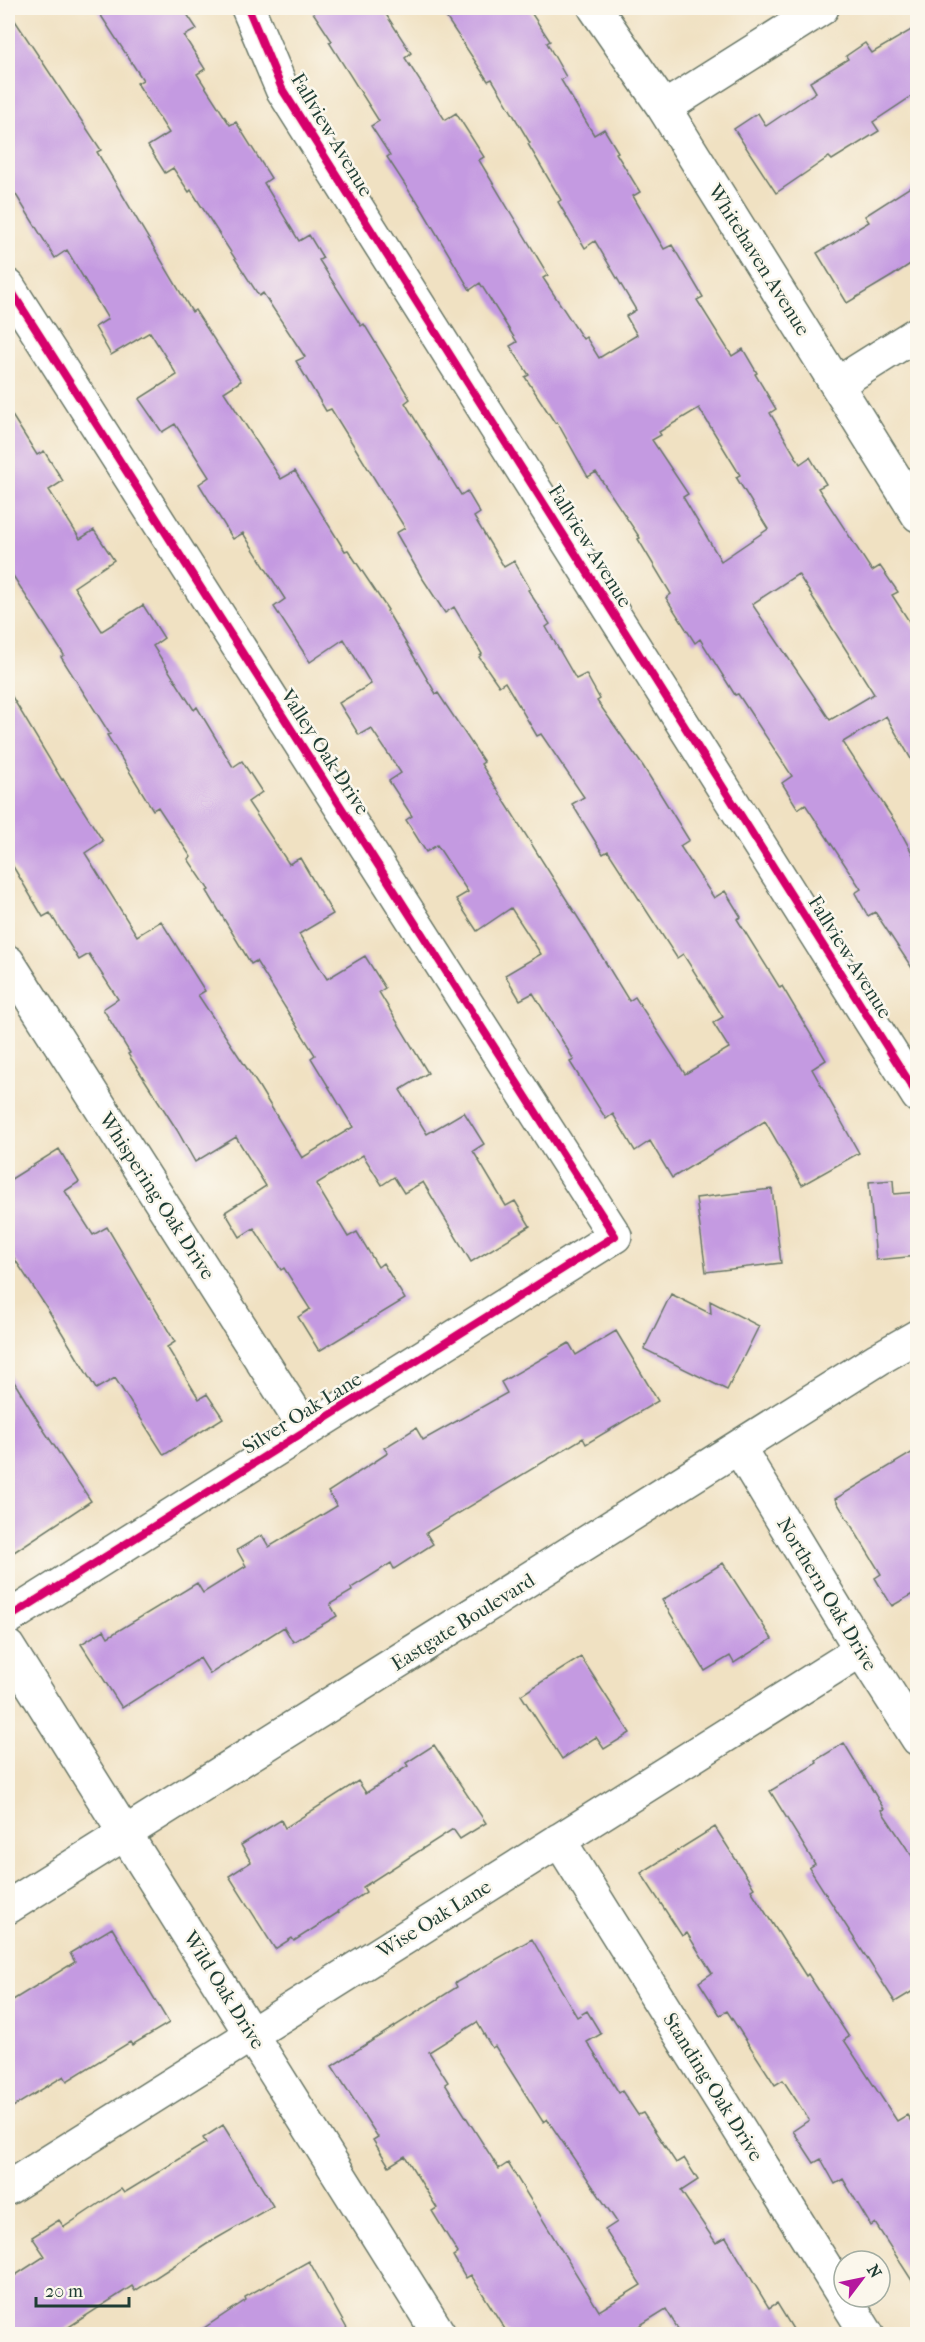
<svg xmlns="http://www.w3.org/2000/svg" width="925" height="2342" font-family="'IM FELL French Canon',serif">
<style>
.building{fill:#c49ae1;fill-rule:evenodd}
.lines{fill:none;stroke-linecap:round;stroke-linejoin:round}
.street-casing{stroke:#687666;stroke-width:36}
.street{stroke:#fff;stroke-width:33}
.cycleway-casing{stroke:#fbf7ec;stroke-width:11}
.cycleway{stroke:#d6006c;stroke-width:8}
.labels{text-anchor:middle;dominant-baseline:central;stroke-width:5;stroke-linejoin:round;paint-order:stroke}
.street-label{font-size:20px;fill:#1f3d34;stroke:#fbf7ec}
</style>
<rect width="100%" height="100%" fill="#fbf7ec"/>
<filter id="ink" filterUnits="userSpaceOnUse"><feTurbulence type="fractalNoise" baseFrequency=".0167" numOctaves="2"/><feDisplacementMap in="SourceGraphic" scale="12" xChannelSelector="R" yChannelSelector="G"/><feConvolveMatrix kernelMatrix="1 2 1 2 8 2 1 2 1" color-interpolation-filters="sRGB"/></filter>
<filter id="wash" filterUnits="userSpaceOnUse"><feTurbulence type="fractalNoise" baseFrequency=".008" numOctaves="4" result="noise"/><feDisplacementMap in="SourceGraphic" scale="24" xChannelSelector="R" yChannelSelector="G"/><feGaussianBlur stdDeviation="1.35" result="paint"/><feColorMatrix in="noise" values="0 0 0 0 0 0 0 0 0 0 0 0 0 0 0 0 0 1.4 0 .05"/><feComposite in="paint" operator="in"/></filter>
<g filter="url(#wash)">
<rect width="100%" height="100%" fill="#f0e1c2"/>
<g id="blocks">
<!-- building -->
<path class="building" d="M96,8H183L197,29L184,36L205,69L197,74L230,125L236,122L271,178L264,183L299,241L309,235L323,258L319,260L361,326L364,324L410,399L405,403L461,495L467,491L480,513L474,517L504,567L514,561L530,589L528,590L550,624L546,627L576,679L586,674L600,699L597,701L643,766L689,840L680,846L714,898L725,891L741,917L737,919L780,988L782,986L826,1060L812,1069L859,1153L802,1185L765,1121L672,1178L650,1141L635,1151L613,1114L606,1119L570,1062L574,1060L533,993L520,1000L505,975L541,954L511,908L477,931L456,899L468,892L437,845L426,852L406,820L412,816L389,781L401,773L371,728L359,735L339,703L371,684L344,639L310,662L274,607L285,599L243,533L233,539L199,484L209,477L175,424L162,432L139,399L177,375L150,332L111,355L95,327L108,319L67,250L55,258L8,182V10L101,150L97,152L192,312L195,310L241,381L224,392L281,479L295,471L345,551L348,550L388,610L387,611L436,694L438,693L484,762L481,764L582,924L629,1001L635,997L685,1074L729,1048L713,1023L723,1017L683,954L677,958L608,851L603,854L572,804L584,797L541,734L537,736L505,682L499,686L479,657L482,654L454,607L445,613L421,576L396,533L405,528L331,409L326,411L296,361L305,357L263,293L259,296L191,190L189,192L173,168L165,173L148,146L169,133L137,83L143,80Z
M310,8H382L411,53L405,58L445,120L456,113L484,157L479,160L548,275L543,278L583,339L586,337L599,358L637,335L626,316L636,310L595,241L585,248L558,202L561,200L528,144L530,143L492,79L488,81L440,8H528L550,41L547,43L566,77L561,80L594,135L604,129L618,152L616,153L640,192L633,196L664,249L672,245L703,297L697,300L732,356L743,349L757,373L755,374L776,409L770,413L800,464L810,457L826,484L818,488L872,571L880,566L898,592L892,595L918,635V771L886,716L843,742L897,825L918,864V977L875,912L868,916L855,893L861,889L805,804L798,809L782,783L792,776L738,694L735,695L700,639L695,643L666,598L671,594L638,539L640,538L596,472L588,477L557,422L555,423L525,377L529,375L510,346L517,342L480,283L470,290L416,199L415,200L387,157L390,155L371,126L379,121L329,42L332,41ZM699,408L740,475L736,477L768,529L721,561L683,497L688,494L652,440L661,435L659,432ZM798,574L874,694L830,720L752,604Z
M918,26V92L873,122L879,131L832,160L829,157L776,193L734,129L758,113L766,126L816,92L810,82L848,59L846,56L865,43L872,53Z
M918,182V259L892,276L847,303L817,253L869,222L865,216Z
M8,409L37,455L44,451L63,481L49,490L80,539L94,530L114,560L74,587L102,631L143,605L164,638L153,646L194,710L197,707L233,767L242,761L262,792L248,802L289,864L300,858L333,914L299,934L327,979L365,956L385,988L379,992L428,1073L400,1090L427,1134L464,1112L484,1144L473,1151L506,1206L515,1201L530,1226L471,1262L423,1182L404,1193L394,1177L382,1185L363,1155L316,1184L348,1237L357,1232L378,1267L383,1263L405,1299L319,1351L298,1317L310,1309L284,1268L281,1270L254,1228L240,1237L225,1212L266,1186L236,1137L195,1162L177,1130L128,1054L130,1053L103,1009L118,999L89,954L79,960L50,913L43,917L8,858V690L62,780L63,779L103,841L85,853L137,936L161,921L205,991L198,995L258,1085L302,1158L353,1127L311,1058L315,1055L256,961L251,964L207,891L209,890L188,859L191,857L158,807L153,810L107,735L110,734L61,657L64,655L8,568Z
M59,1149L79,1182L65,1191L93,1235L107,1227L175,1342L167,1347L199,1399L207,1394L223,1418L164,1455L115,1378L96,1389L47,1308L8,1249V1181Z
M893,1180L894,1194L918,1192V1256L876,1260L869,1182Z
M772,1189L781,1263L706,1272L696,1198Z
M671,1294L711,1314L710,1301L759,1326L727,1390L644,1349Z
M616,1331L658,1401L586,1444L583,1438L426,1533L433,1544L394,1569L391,1563L351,1588L352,1591L330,1604L337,1616L293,1642L284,1627L210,1674L200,1658L122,1708L81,1644L104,1630L108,1637L197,1583L203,1593L246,1566L237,1550L262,1535L269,1547L337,1506L328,1492L388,1453L384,1448L416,1428L423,1440L507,1393L501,1382L569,1343L576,1355Z
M8,1372L43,1429L91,1501L8,1556Z
M918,1449V1591L892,1606L875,1578L881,1574L835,1499Z
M723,1563L772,1639L734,1663L730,1656L705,1671L662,1600Z
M581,1657L630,1733L604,1749L596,1737L562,1759L521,1695Z
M844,1743L884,1809L881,1810L918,1865V1988L895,2002L809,1868L815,1864L770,1791L817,1763L816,1760Z
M434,1745L486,1823L460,1839L453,1829L363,1887L366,1892L338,1911L339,1912L294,1941L292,1938L275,1949L229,1876L251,1862L241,1845L281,1820L285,1828L358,1781L366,1793L408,1766L406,1763Z
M715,1827L754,1888L751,1890L806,1976L808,1974L849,2037L844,2040L897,2121L907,2115L918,2132V2290L875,2223L871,2226L843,2179L835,2184L821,2159L814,2163L793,2131L809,2120L783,2080L775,2085L727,2011L720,2015L699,1982L712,1973L687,1933L682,1936L641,1873Z
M112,1928L169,2023L132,2045L130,2042L67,2081L64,2076L8,2110V2003L75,1962L70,1953Z
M532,1939L577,2017L587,2011L601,2034L587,2042L619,2093L622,2091L638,2115L643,2113L676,2163L684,2158L698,2180L681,2191L716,2243L726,2237L769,2308L777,2303L796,2334H681L666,2309L626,2334H508L471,2275L466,2278L453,2256L458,2253L432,2211L437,2208L405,2156L389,2166L373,2140L378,2137L332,2066L457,1987L455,1983ZM477,2022L492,2048L495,2046L543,2122L547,2119L617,2222L605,2230L641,2285L599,2311L508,2163L499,2169L445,2084L448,2082L429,2052Z
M223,2125L273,2206L207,2244L135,2291L132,2286L58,2334H8V2280L45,2256L32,2237L59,2220L64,2227L121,2189L124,2193L206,2143L203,2138Z
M309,2261L350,2334H195L246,2300L245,2297Z"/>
</g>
</g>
<g filter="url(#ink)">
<use href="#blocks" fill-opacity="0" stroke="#687666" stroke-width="1.5"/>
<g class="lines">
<!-- street casing -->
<g class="street-casing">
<path id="street" d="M248,8L282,89L918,1096
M595,8L664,108L918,515
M664,108L822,8
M8,286L615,1236L8,1618
M837,384L918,333
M8,962L306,1430
M739,1448L861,1650L918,1739
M8,1647L439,2334
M559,1840L867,2334
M8,1907L878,1359L918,1336
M8,2188L861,1650"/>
</g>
<!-- street -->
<use href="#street" class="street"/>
<!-- cycleway casing -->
<g class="cycleway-casing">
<path id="cycleway" d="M248,8L282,89L918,1096
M8,286L615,1236L8,1618"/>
</g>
<!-- cycleway -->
<use href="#cycleway" class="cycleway"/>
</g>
</g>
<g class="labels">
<!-- street labels -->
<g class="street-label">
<text transform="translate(332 135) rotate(59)">Fallview Avenue</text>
<text transform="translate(759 260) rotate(58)">Whitehaven Avenue</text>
<text transform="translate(590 546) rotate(58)">Fallview Avenue</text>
<text transform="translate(325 752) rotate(57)">Valley Oak Drive</text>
<text transform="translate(850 957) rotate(58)">Fallview Avenue</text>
<text transform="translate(157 1196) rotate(57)">Whispering Oak Drive</text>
<text transform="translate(302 1413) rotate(-32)">Silver Oak Lane</text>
<text transform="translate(827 1594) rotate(59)">Northern Oak Drive</text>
<text transform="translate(463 1622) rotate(-32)">Eastgate Boulevard</text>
<text transform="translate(434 1919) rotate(-32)">Wise Oak Lane</text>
<text transform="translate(224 1990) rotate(58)">Wild Oak Drive</text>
<text transform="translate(713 2087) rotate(58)">Standing Oak Drive</text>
</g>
</g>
<!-- margin -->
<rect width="925" height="2342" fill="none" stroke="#fbf7ec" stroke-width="30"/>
<!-- north arrow -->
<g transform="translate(862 2279) rotate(58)"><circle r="28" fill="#fbf7ec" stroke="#a3ada2" stroke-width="1.5"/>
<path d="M0-4.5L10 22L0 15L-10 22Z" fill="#b5179e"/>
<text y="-9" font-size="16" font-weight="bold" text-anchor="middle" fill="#1f3d34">N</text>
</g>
<!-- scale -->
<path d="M36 2297v9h93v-9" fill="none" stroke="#1f3d34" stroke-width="3"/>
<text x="45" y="2297" font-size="18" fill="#1f3d34" stroke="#fbf7ec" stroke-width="4.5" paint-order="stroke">20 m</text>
</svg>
